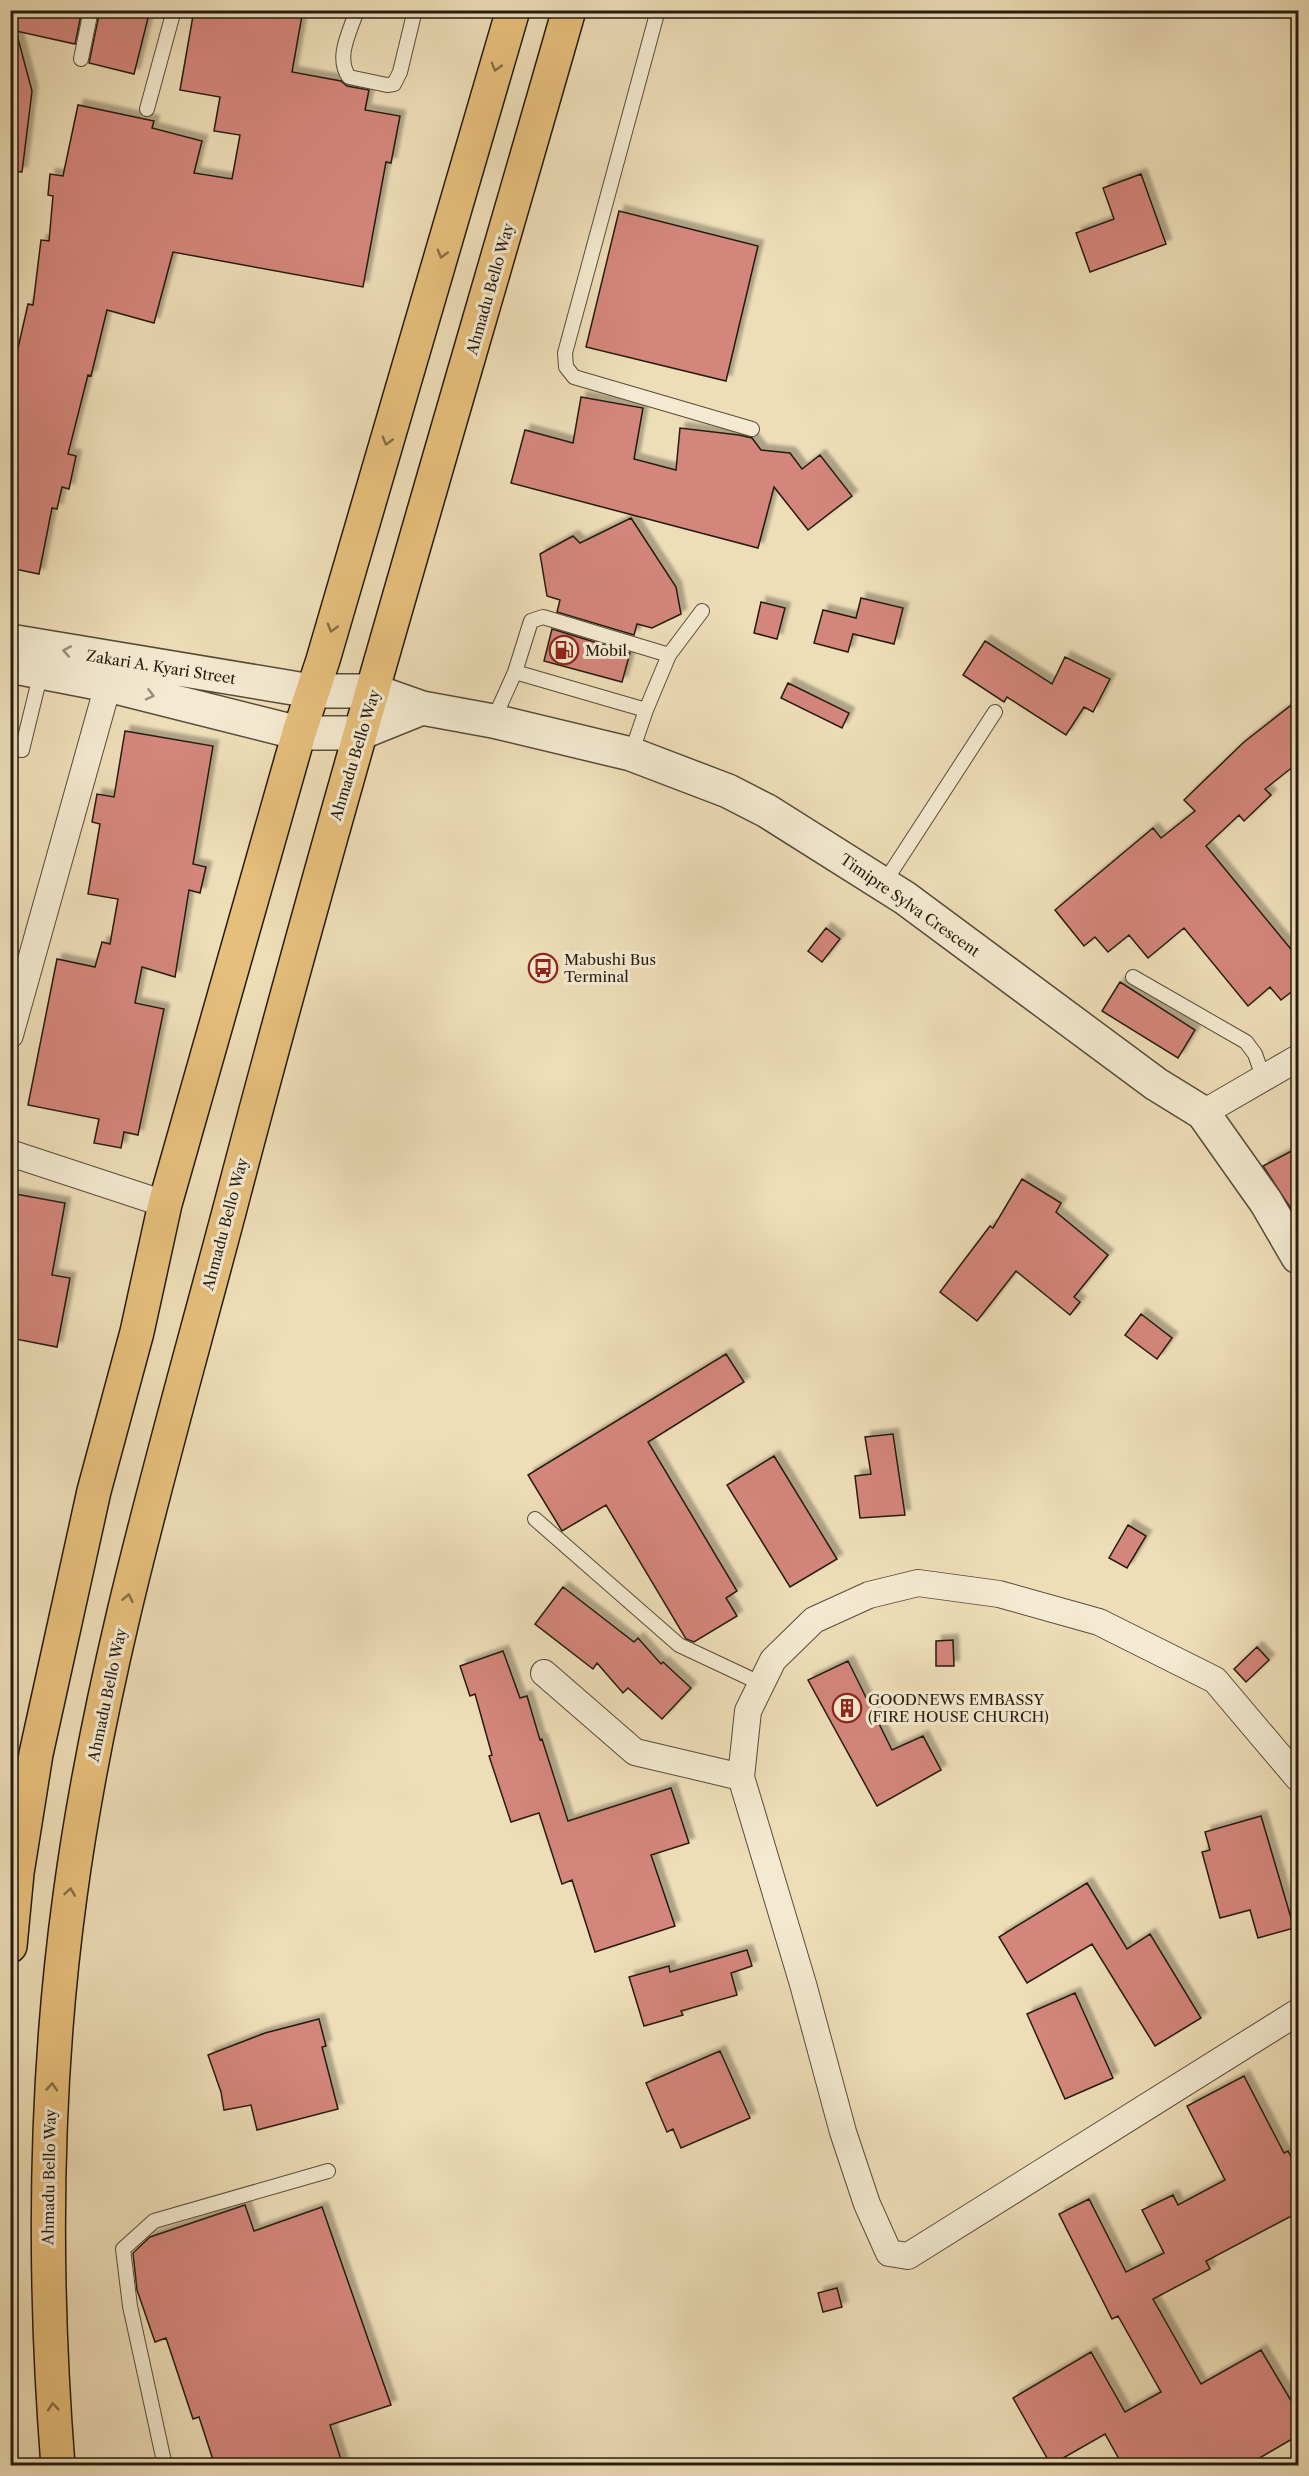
<svg xmlns="http://www.w3.org/2000/svg" width="1309" height="2476" font-family="'Libre Caslon Text',serif">
<style>
.building{fill:#d4867c;stroke:#251b0f;stroke-width:1.5;filter:url(#shadow)}
.lines{fill:none;stroke-linecap:round;stroke-linejoin:round}
.service-casing{stroke:#574c39;stroke-width:16}
.minor-casing{stroke:#574c39;stroke-width:28}
.tertiary-casing{stroke:#574c39;stroke-width:36}
.primary-casing{stroke:#251b0f;stroke-width:36}
.service{stroke:#f4ead1;stroke-width:14}
.minor{stroke:#f4ead1;stroke-width:26}
.tertiary{stroke:#f4ead1;stroke-width:33}
.primary{stroke:#e7bf7c;stroke-width:33}
.oneway{stroke:#866d46}
.oneway2{stroke:#978d7a}
.labels{text-anchor:middle;dominant-baseline:central;stroke-width:6;stroke-linejoin:round;paint-order:stroke}
.street-label{font-size:15px;fill:#251b0f;stroke:#f4ead1}
.poi-label{font-size:15px;fill:#251b0f;stroke:#f4ead1;text-anchor:start}
</style>
<defs>
<filter id="shadow"><feDropShadow dx="5.5" dy="-5.5" stdDeviation="1.5" flood-color="#0004"/></filter>
</defs>
<rect width="100%" height="100%" fill="#eedeb8"/>
<filter id="stains"><feTurbulence type="fractalNoise" baseFrequency=".00333" numOctaves="4"/><feColorMatrix values="0 0 0 0 .2 0 0 0 0 .09 0 0 0 0 .02 0 0 0 .5 -.17"/></filter>
<radialGradient id="worn" r=".72"><stop offset=".6" stop-color="#630" stop-opacity="0"/><stop offset="1" stop-color="#630" stop-opacity=".3"/></radialGradient>
<!-- building -->
<path class="building" d="M14,10H82L75,44L16,31L32,91L22,172L10,171V32L16,31L10,29Z
M100,10H150L134,74L89,63Z
M194,10H303L292,72L341,81L347,86L369,90L365,110L400,116L391,163L386,162L363,287L173,252L154,323L107,310L91,376L88,375L68,454L76,456L69,489L62,487L57,509L52,508L39,574L10,568V369L13,370L28,304L33,305L41,240L49,241L53,196L48,195L50,174L63,176L78,105L154,121L152,128L202,141L194,173L232,179L240,135L214,131L220,97L180,90Z
M1141,174L1166,244L1090,272L1076,233L1114,219L1103,188Z
M619,211L758,246L726,381L586,347Z
M581,397L643,408L634,459L676,470L680,428L739,435L752,438L761,450L790,453L802,469L820,455L852,496L808,530L774,487L758,548L511,483L525,430L573,443Z
M631,518L676,587L681,614L652,628L637,624L634,635L557,612L560,600L547,596L540,554L573,536L580,543Z
M861,598L903,608L894,644L853,634L848,652L814,643L823,610L856,618Z
M761,602L785,608L777,639L754,633Z
M552,629L630,653L622,682L544,661Z
M985,641L1052,684L1065,657L1110,679L1093,712L1084,707L1066,735L1007,697L1004,702L963,675Z
M788,683L849,713L842,728L781,698Z
M1299,699V762L1265,789L1271,795L1244,821L1239,815L1206,846L1299,959V986L1281,1000L1270,987L1248,1006L1184,928L1148,958L1129,935L1108,952L1095,937L1084,946L1055,910L1153,828L1161,838L1195,811L1184,800L1244,742Z
M125,731L213,746L193,864L206,867L200,893L189,890L175,977L142,967L135,1003L164,1009L138,1135L124,1132L121,1148L94,1143L99,1119L28,1105L57,959L95,967L102,942L110,944L118,899L88,894L100,824L92,822L97,794L114,797Z
M826,928L840,939L822,962L808,951Z
M1120,982L1195,1030L1178,1058L1102,1011Z
M1299,1147V1221L1263,1166Z
M1022,1179L1061,1203L1056,1212L1108,1255L1074,1297L1080,1302L1070,1315L1016,1271L977,1321L940,1292L990,1226L993,1228Z
M10,1193L65,1203L52,1275L70,1278L57,1347L10,1338Z
M1141,1314L1172,1338L1157,1359L1125,1335Z
M726,1354L744,1382L648,1442L737,1591L726,1598L737,1616L694,1642L686,1639L606,1505L562,1531L528,1475Z
M893,1434L905,1515L860,1518L855,1476L871,1474L865,1437Z
M774,1456L837,1559L790,1587L727,1485Z
M1128,1525L1146,1536L1127,1568L1109,1558Z
M563,1587L634,1642L638,1638L661,1664L663,1662L691,1688L662,1719L628,1688L623,1693L597,1663L593,1669L535,1624Z
M953,1640L954,1666H936V1641Z
M1257,1647L1269,1660L1246,1682L1234,1669Z
M503,1651L520,1698L527,1696L540,1740L542,1739L568,1821L671,1788L689,1843L651,1855L675,1926L595,1952L572,1880L562,1884L539,1813L511,1822L489,1756L492,1755L475,1694L470,1696L460,1666Z
M848,1661L892,1750L923,1736L941,1770L877,1806L808,1680Z
M1261,1816L1294,1928L1258,1938L1250,1910L1220,1918L1202,1852L1210,1850L1205,1832Z
M1087,1883L1127,1949L1150,1934L1201,2018L1155,2046L1092,1944L1027,1983L999,1937Z
M747,1950L752,1966L731,1973L737,1995L681,2011L683,2015L644,2026L629,1977L669,1966L670,1972Z
M1075,1993L1113,2078L1065,2099L1027,2014Z
M319,2019L326,2046L322,2047L338,2109L257,2130L251,2105L224,2110L221,2092L208,2055L265,2033Z
M720,2051L750,2118L681,2148L673,2129L667,2132L646,2083Z
M1244,2076L1284,2153L1288,2151L1299,2172V2212L1206,2261L1210,2269L1153,2299L1201,2384L1261,2350L1299,2414V2435L1246,2466H1123L1105,2434L1051,2465L1013,2398L1091,2352L1125,2412L1161,2392L1118,2316L1112,2319L1059,2214L1089,2199L1126,2272L1164,2253L1142,2210L1173,2195L1178,2205L1225,2180L1187,2106Z
M245,2205L254,2231L322,2207L391,2405L330,2425L343,2466H215L199,2417L193,2419L166,2338L155,2342L137,2290L133,2253L150,2237Z
M837,2288L842,2307L823,2312L818,2293Z"/>
<g class="lines">
<!-- service casing -->
<g class="service-casing">
<path id="service" d="M357,10C350,32 335,57 349,77L387,85L394,84L400,72L415,10
M658,10L565,353L566,367L574,377L752,429
M81,59L91,10
M147,109L174,10
M515,672L531,621L543,617L669,655
M646,710L669,655L702,611
M493,721L515,672L646,710L631,754
M10,748L22,750L41,672
M884,883L995,712
M1133,977L1246,1042L1255,1054L1261,1071L1254,1080
M535,1519L679,1645L762,1684
M165,2466L130,2306L123,2249L154,2221L328,2171"/>
</g>
<!-- minor casing -->
<g class="minor-casing">
<path id="minor" d="M10,1035L108,685
M1203,1113L1298,1058
M10,1153L165,1204
M544,1673L635,1752L741,1777
M1298,1778L1215,1680L1099,1622L999,1594L918,1583L869,1595L814,1620L773,1660L748,1711L741,1777L803,1984L843,2132L867,2204L889,2253L908,2256L1298,2012"/>
</g>
<!-- tertiary casing -->
<g class="tertiary-casing">
<path id="tertiary" d="M10,641L311,691H374L422,708L493,721L631,754L728,791L767,811L905,898L1156,1084L1203,1113L1266,1202L1298,1257
M10,666L108,685L299,733H360L422,708"/>
</g>
<!-- primary casing -->
<g class="primary-casing">
<path id="primary" d="M10,1946L17,1873L36,1754L94,1491L137,1332L165,1204L299,733L323,660L513,10
M58,2466C43,2275 44,2086 70,1896C102,1657 173,1426 234,1193C338,797 456,404 569,10"/>
</g>
<!-- service -->
<use href="#service" class="service"/>
<!-- minor -->
<use href="#minor" class="minor"/>
<!-- tertiary -->
<use href="#tertiary" class="tertiary"/>
<!-- primary -->
<use href="#primary" class="primary"/>
</g>
<!-- one-way arrows -->
<defs><path id="oneway-chevron" d="M-2-3.5L2.5 0L-2 3.5" fill="none" stroke-width="1.6" stroke-linecap="round" stroke-linejoin="round" transform="scale(1.5)"/></defs>
<g class="oneway">
<use href="#oneway-chevron" transform="translate(496 67) rotate(106)"/>
<use href="#oneway-chevron" transform="translate(442 254) rotate(106)"/>
<use href="#oneway-chevron" transform="translate(387 441) rotate(106)"/>
<use href="#oneway-chevron" transform="translate(332 628) rotate(106)"/>
<use href="#oneway-chevron" transform="translate(128 1598) rotate(-78)"/>
<use href="#oneway-chevron" transform="translate(70 1892) rotate(-82)"/>
<use href="#oneway-chevron" transform="translate(52 2087) rotate(-86)"/>
<use href="#oneway-chevron" transform="translate(53 2407) rotate(-95)"/>
</g>
<g class="oneway2">
<use href="#oneway-chevron" transform="translate(67 651) rotate(-170)"/>
<use href="#oneway-chevron" transform="translate(150 695) rotate(14)"/>
</g>
<!-- icons -->
<defs>
<g id="fuel-ring" transform="scale(1.5)"><circle r="9.5" fill="#f4ead1" stroke="#8f2418" stroke-width="1.5"/><path d="M-5.5-6h7V0h2V4h1.3V-2.5L3-4.5l.8-.8L6-3V5H2.5V1h-1V6h-7ZM-4.2-4.7v3.2H.2V-4.7Z" fill="#8f2418"/></g>
<g id="bus-ring" transform="scale(1.5)"><circle r="9.5" fill="#f4ead1" stroke="#8f2418" stroke-width="1.5"/><path d="M-5-6H5V4H4V6H2V4H-2V6H-4V4H-5ZM-3.5-4V0h7V-4ZM-3.5 1.2v1.5H-2V1.2ZM2 1.2v1.5H3.5V1.2Z" fill="#8f2418"/></g>
<g id="building-ring" transform="scale(1.5)"><circle r="9.5" fill="#f4ead1" stroke="#8f2418" stroke-width="1.5"/><path d="M-4-6H4V6H1V3H-1V6H-4ZM-2.5-4.3h1.7v1.8h-1.7ZM.8-4.3h1.7v1.8H.8ZM-2.5-1h1.7V.8h-1.7ZM.8-1h1.7V.8H.8Z" fill="#8f2418"/></g>
</defs>
<g fill-rule="evenodd">
<use href="#fuel-ring" x="564" y="650"/>
<use href="#bus-ring" x="543" y="968"/>
<use href="#building-ring" x="847" y="1708"/>
</g>
<g class="labels">
<!-- street labels -->
<g class="street-label">
<text transform="translate(490 289) rotate(-74)">Ahmadu Bello Way</text>
<text transform="translate(161 667) rotate(9)">Zakari A. Kyari Street</text>
<text transform="translate(355 755) rotate(-73)">Ahmadu Bello Way</text>
<text transform="translate(910 905) rotate(35)">Timipre Sylva Crescent</text>
<text transform="translate(225 1224) rotate(-75)">Ahmadu Bello Way</text>
<text transform="translate(107 1695) rotate(-78)">Ahmadu Bello Way</text>
<text transform="translate(49 2177) rotate(-89)">Ahmadu Bello Way</text>
</g>
<!-- poi labels -->
<g class="poi-label">
<text x="585" y="650">Mobil</text>
<text x="564" y="959">Mabushi Bus<tspan x="564" dy="17">Terminal</tspan></text>
<text x="868" y="1699">GOODNEWS EMBASSY<tspan x="868" dy="17">(FIRE HOUSE CHURCH)</tspan></text>
</g>
</g>
<!-- margin -->
<rect width="1309" height="2476" fill="none" stroke="#eedeb8" stroke-width="36"/>
<rect x="12" y="12" width="1285" height="2452" fill="none" stroke="#251b0f" stroke-width="3"/>
<rect x="18" y="18" width="1273" height="2440" fill="none" stroke="#251b0f" stroke-width="1.5"/>
<rect width="100%" height="100%" filter="url(#stains)"/>
<rect width="100%" height="100%" fill="url(#worn)"/>
</svg>
